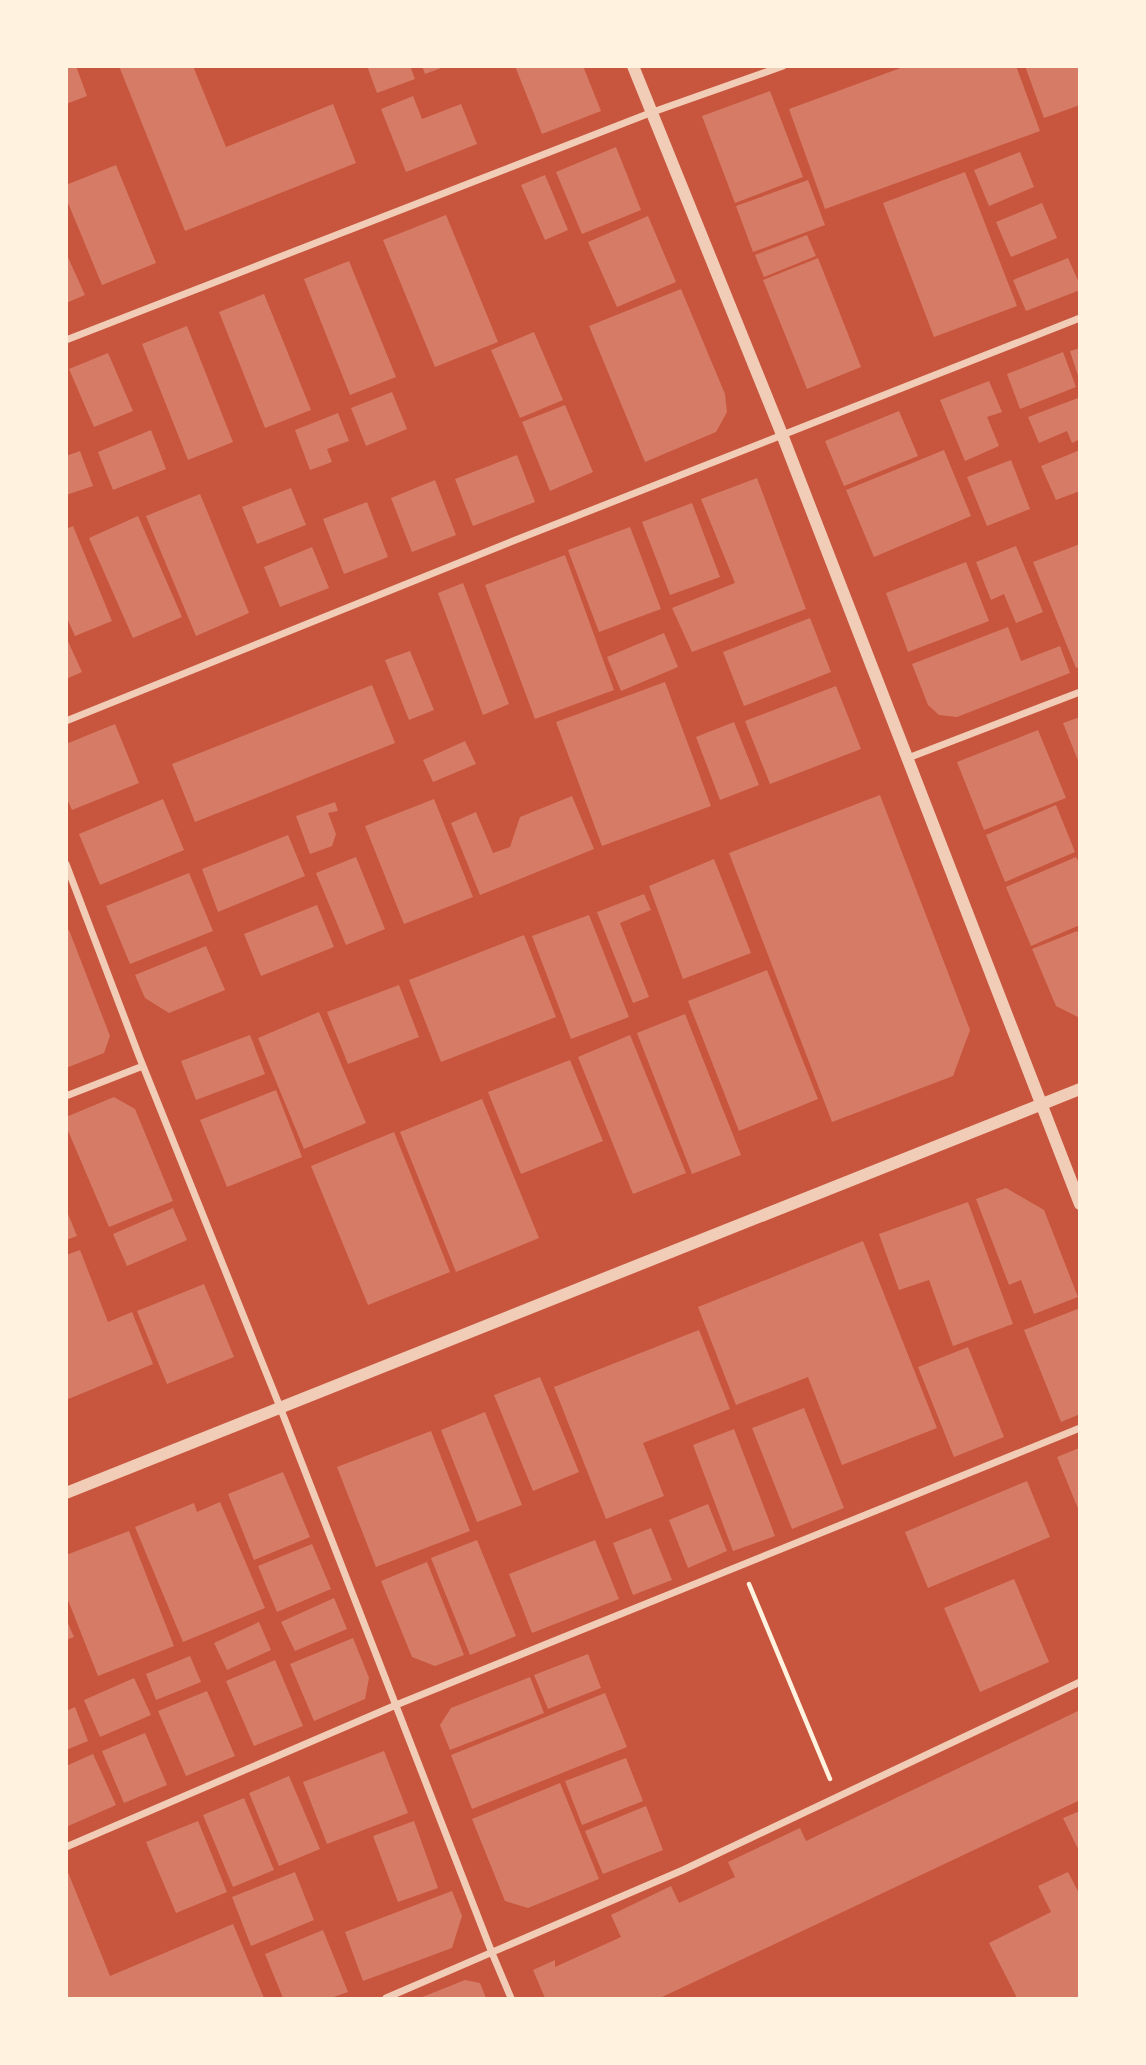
<svg xmlns="http://www.w3.org/2000/svg" width="1146" height="2065" font-family="Rubik,sans-serif">
<style>
.building{fill:#d67c66}
.lines{fill:none;stroke-linecap:round;stroke-linejoin:round}
.path{stroke:#fff3e0;stroke-width:4.5}
.minor{stroke:#f1ccb7;stroke-width:7}
.tertiary{stroke:#f1ccb7;stroke-width:12}
</style>
<rect width="100%" height="100%" fill="#c8553d"/>
<!-- building -->
<path class="building" d="M66,66H76L87,96L66,104Z
M119,66H193L226,147L333,104L356,163L185,231Z
M367,66H410L415,79L377,93Z
M422,66H444V67L425,74Z
M515,66H583L601,111L542,134Z
M906,66H1016L1040,131L825,209L789,109Z
M1025,66H1080V105L1044,118Z
M770,91L803,177L735,203L702,116Z
M413,96L422,119L461,104L477,144L406,172L381,109Z
M616,147L641,210L582,234L556,172Z
M1020,152L1034,187L989,206L974,170Z
M116,165L156,263L102,285L66,198V185Z
M965,172L1017,306L934,337L883,203Z
M545,175L568,230L545,240L521,185Z
M808,180L825,225L753,252L736,206Z
M1042,203L1057,238L1011,257L996,222Z
M446,215L498,342L435,367L383,240Z
M648,216L676,282L617,307L588,242Z
M807,235L816,256L764,277L755,255Z
M66,253L85,295L66,303Z
M818,258L861,367L807,389L763,280Z
M1068,258L1080,285V290L1026,311L1013,280Z
M349,261L396,377L350,395L304,279Z
M681,289L725,394L727,412L716,432L645,462L589,326Z
M264,294L311,410L265,428L219,312Z
M187,326L233,442L188,460L142,344Z
M534,332L563,400L520,418L491,350Z
M1080,348V379H1079L1070,351Z
M1063,352L1076,387L1020,409L1007,374Z
M108,353L133,411L94,427L69,369Z
M989,381L1002,412L987,417L999,446L965,461L940,400Z
M392,392L407,429L366,446L351,408Z
M1078,398L1080,402V439L1072,443L1067,431L1039,443L1028,417Z
M565,405L593,472L550,491L522,422Z
M899,411L918,456L844,486L825,441Z
M338,413L349,441L327,449L332,462L310,470L295,430Z
M151,430L166,469L113,490L98,452Z
M944,450L971,516L874,557L846,490Z
M1080,450V491L1056,500L1041,466Z
M80,451L93,486L66,495V456Z
M517,455L535,502L473,526L455,479Z
M1011,460L1030,509L987,526L967,477Z
M757,478L806,609L692,652L672,608L735,583L701,499Z
M435,480L456,535L412,552L391,498Z
M291,488L306,525L257,544L242,507Z
M200,494L249,613L196,636L146,516Z
M367,502L388,557L344,574L323,519Z
M692,503L720,577L670,595L642,522Z
M138,516L182,617L133,638L89,538Z
M73,526L112,621L75,636L66,616V529Z
M630,527L661,609L599,632L568,550Z
M1080,544V667L1076,668L1033,562Z
M1016,546L1043,612L1016,623L1004,594L991,600L976,562Z
M312,547L329,588L280,607L264,567Z
M565,555L614,690L535,719L485,585Z
M966,562L989,621L908,652L886,593Z
M463,583L509,704L483,715L438,593Z
M810,618L831,672L744,706L723,652Z
M1008,627L1021,661L1060,646L1070,673L957,717L939,715L928,705L912,664Z
M664,633L678,667L621,691L607,657Z
M66,637L82,672L66,679Z
M410,651L434,710L409,720L385,660Z
M665,682L711,806L602,846L556,722Z
M372,685L395,743L195,822L172,764Z
M836,686L861,749L770,784L745,721Z
M1080,717V763H1079L1063,723Z
M734,722L759,785L720,800L696,737Z
M115,724L139,783L72,810L66,797V744Z
M1038,730L1066,798L984,830L957,762Z
M465,741L476,764L433,782L423,760Z
M880,795L970,1030L953,1076L832,1122L729,853Z
M572,796L594,849L480,895L451,823L476,812L493,853L510,847L520,817Z
M163,799L184,850L100,885L79,834Z
M434,799L473,897L404,924L365,826Z
M335,802L338,811L328,813L336,834L332,846L310,854L296,816Z
M1056,805L1075,852L1005,882L986,835Z
M288,835L305,876L218,912L202,869Z
M356,857L385,929L346,945L316,873Z
M1076,857L1080,865V925L1031,946L1006,887Z
M714,859L751,953L683,979L649,886Z
M189,873L213,931L130,964L106,906Z
M644,894L651,910L620,923L649,997L633,1003L597,912Z
M317,905L334,947L261,976L244,934Z
M589,915L629,1017L571,1039L532,936Z
M69,930L110,1036L104,1053L66,1068V931Z
M1077,931L1080,937V1018L1056,1006L1032,949Z
M524,935L556,1017L441,1062L409,980Z
M206,946L225,990L169,1013L145,998L135,975Z
M767,970L818,1099L739,1131L688,1001Z
M399,985L419,1037L348,1064L327,1012Z
M319,1012L366,1123L304,1149L258,1038Z
M685,1014L741,1155L692,1174L637,1033Z
M250,1035L265,1074L196,1100L181,1061Z
M630,1035L686,1173L633,1194L578,1057Z
M570,1060L603,1141L521,1174L488,1092Z
M276,1090L302,1157L227,1187L200,1120Z
M114,1097L135,1109L173,1201L109,1227L66,1126V1117Z
M482,1099L539,1238L456,1272L400,1132Z
M394,1132L450,1272L368,1305L311,1166Z
M1006,1188L1044,1210L1078,1297L1034,1314L1021,1280L1009,1285L976,1199Z
M968,1202L1013,1324L953,1346L929,1280L899,1290L879,1234Z
M173,1208L187,1240L127,1266L113,1234Z
M66,1209L77,1236L66,1240Z
M863,1241L937,1428L842,1465L808,1377L736,1405L698,1307Z
M80,1250L108,1322L132,1312L153,1364L66,1400V1255Z
M204,1284L234,1357L167,1384L137,1311Z
M1080,1308V1414L1061,1422L1024,1330Z
M699,1330L730,1409L643,1443L664,1496L606,1519L554,1387Z
M968,1347L1004,1437L954,1457L918,1367Z
M540,1377L579,1472L533,1491L494,1395Z
M804,1408L844,1508L792,1529L752,1428Z
M485,1412L522,1505L477,1522L441,1430Z
M734,1429L775,1536L733,1551L693,1445Z
M431,1431L470,1531L376,1567L337,1467Z
M1079,1448V1511L1057,1457Z
M283,1472L310,1537L254,1560L228,1494Z
M1027,1481L1050,1537L928,1588L905,1532Z
M220,1502L265,1608L183,1642L135,1527L194,1503L197,1512Z
M708,1504L727,1551L688,1568L669,1520Z
M651,1528L672,1580L633,1595L613,1543Z
M129,1531L174,1646L98,1676L66,1595V1555Z
M477,1540L516,1636L470,1655L431,1558Z
M595,1540L619,1599L532,1633L509,1574Z
M312,1544L331,1589L277,1612L258,1566Z
M427,1562L464,1655L435,1666L412,1657L381,1581Z
M1014,1579L1049,1662L980,1692L944,1608Z
M334,1598L347,1629L295,1651L281,1622Z
M66,1619L74,1637L66,1640Z
M259,1622L271,1650L227,1670L214,1643Z
M353,1638L369,1678L365,1699L314,1721L290,1664Z
M588,1654L601,1688L548,1709L534,1675Z
M190,1656L201,1682L156,1700L146,1674Z
M275,1660L303,1726L254,1746L226,1681Z
M530,1677L544,1713L450,1750L440,1725L451,1708Z
M134,1678L151,1715L100,1737L84,1700Z
M207,1691L235,1756L186,1776L158,1711Z
M605,1693L627,1747L472,1809L451,1755Z
M75,1707L88,1741L66,1750V1711Z
M1078,1711L1080,1716V1800L660,1998H545L533,1970L555,1960V1967L621,1937L611,1915L671,1886L679,1903L735,1877L728,1862L800,1828L806,1841Z
M145,1733L167,1785L124,1803L102,1751Z
M384,1751L408,1813L327,1844L303,1782Z
M93,1754L116,1805L66,1827V1766Z
M626,1758L643,1801L582,1825L565,1781Z
M289,1776L320,1849L279,1866L249,1793Z
M560,1783L599,1879L528,1908L505,1901L472,1819Z
M244,1798L274,1870L233,1887L203,1815Z
M646,1806L663,1850L603,1874L585,1831Z
M1080,1811V1853L1063,1818Z
M198,1821L227,1892L176,1913L146,1842Z
M414,1821L438,1888L398,1902L373,1836Z
M67,1870L110,1976L233,1924L264,1998H66Z
M295,1872L314,1920L251,1946L232,1897Z
M1068,1872L1080,1895V1998H1017L989,1943L1051,1912L1038,1886Z
M452,1891L462,1916L452,1948L363,1981L345,1932Z
M323,1930L348,1992L331,1998H283L265,1954Z
M465,1980L480,1983L486,1998H420Z"/>
<g class="lines">
<!-- path -->
<path class="path" d="M749,1584L830,1779"/>
<!-- minor -->
<path class="minor" d="M66,340L650,113L783,66
M66,721L513,541L1080,318
M908,758L1080,692
M66,864L139,1056L280,1407L492,1953L511,1998
M66,1096L143,1066
M66,1847L396,1705L1080,1428
M386,1998L683,1870L1080,1682"/>
<!-- tertiary -->
<path class="tertiary" d="M633,66L783,437L1080,1204
M66,1493L1080,1089"/>
</g>
<!-- border -->
<rect width="1146" height="2065" fill="none" stroke="#fff3e0" stroke-width="136"/>
</svg>
